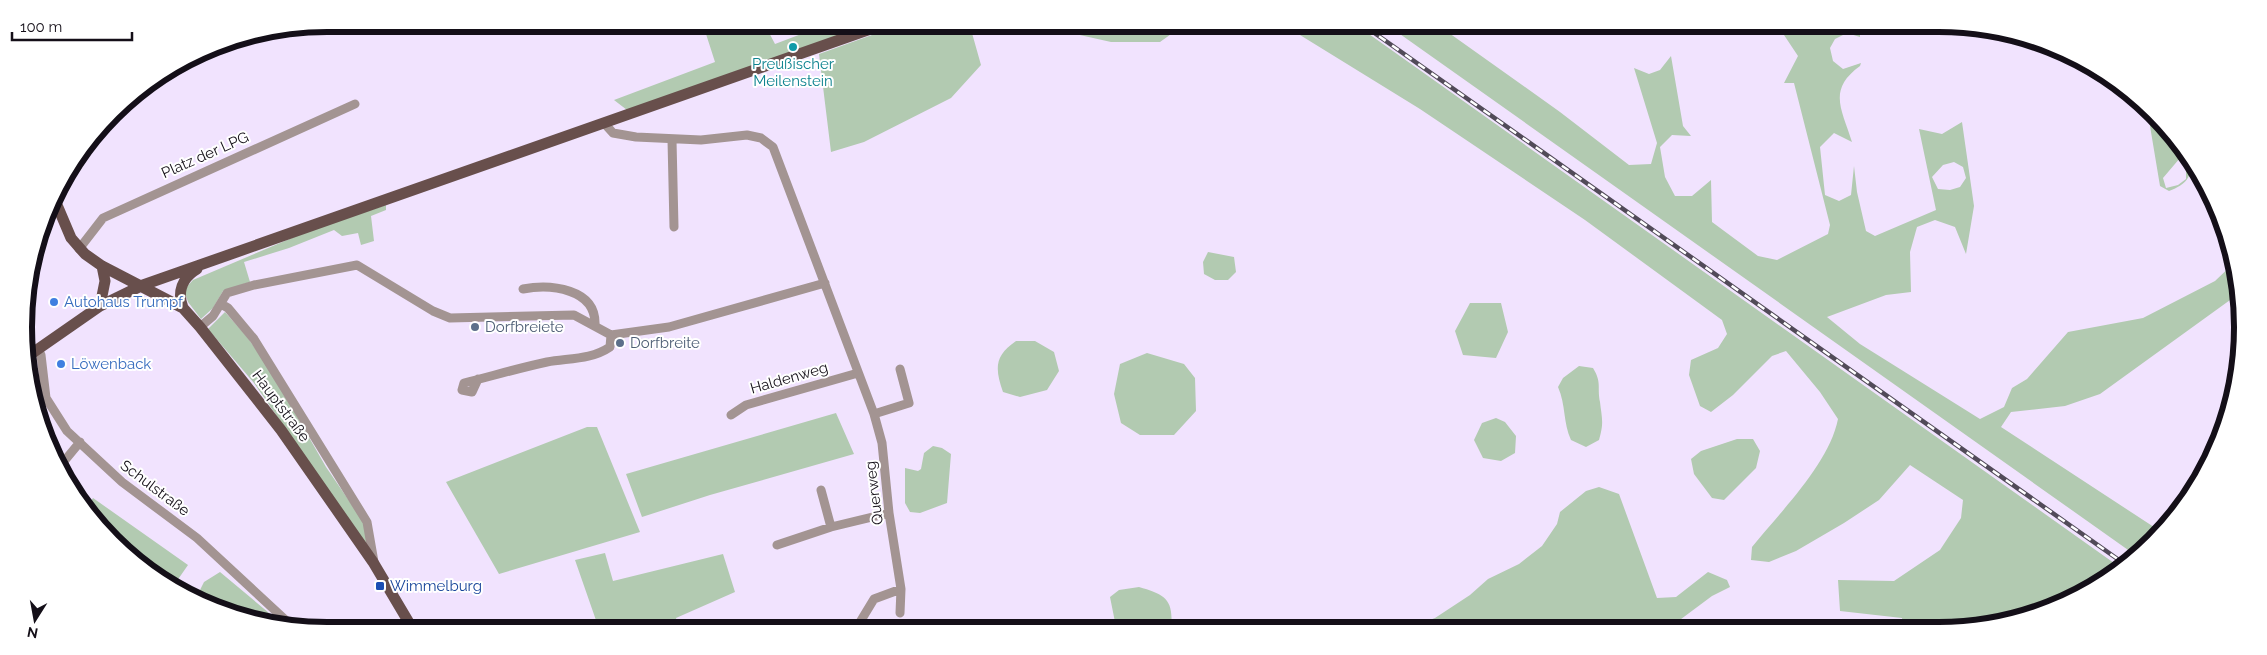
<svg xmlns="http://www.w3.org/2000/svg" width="2267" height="655" font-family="Raleway,sans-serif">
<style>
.green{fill:#b2cab1;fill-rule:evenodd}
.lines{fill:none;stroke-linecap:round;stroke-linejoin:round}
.minor{stroke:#a39492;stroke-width:9}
.major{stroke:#684f4c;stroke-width:11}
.rail-casing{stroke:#524b59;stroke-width:4.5}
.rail{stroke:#fff;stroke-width:2.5;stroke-dasharray:8;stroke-linecap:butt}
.culture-dot{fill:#0f9aa8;stroke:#fff;stroke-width:2}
.shop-dot{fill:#3f7fe0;stroke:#fff;stroke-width:2}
.service-dot{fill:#5c6f8a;stroke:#fff;stroke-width:2}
.transit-dot{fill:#1a4fb4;stroke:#fff;stroke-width:2}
.labels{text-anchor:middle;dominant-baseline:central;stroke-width:4;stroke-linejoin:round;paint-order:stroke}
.culture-label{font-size:15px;fill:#0d838f;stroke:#fff}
.street-label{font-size:15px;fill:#140f18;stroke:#fff}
.shop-label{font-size:15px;fill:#366cbe;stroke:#fff;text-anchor:start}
.service-label{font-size:15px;fill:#4e5e75;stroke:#fff;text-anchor:start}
.transit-label{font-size:15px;fill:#164399;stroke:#fff;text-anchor:start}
.rim{fill:none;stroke:#140f18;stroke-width:6}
</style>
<rect width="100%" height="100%" fill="#f1e3fe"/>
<!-- green -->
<path class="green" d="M708,25H765L775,44L825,25L865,26L627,110L614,100L715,62L706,34Z
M897,26H970L981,65L951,98L864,142L831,152L819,54Z
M1057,26L1181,27L1160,42H1111L1062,31Z
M1287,27H1359L2121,568L2074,600L1990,625L1962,620L1930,619L1918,623V629H1903L1902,618L1840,611L1838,580L1894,581L1940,550L1961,518L1963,500L1910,465L1879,500L1844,523L1796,551L1769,562L1751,560L1752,547C1781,511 1829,464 1838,419L1820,392L1786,351L1772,356L1733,395L1711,412L1700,406L1689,375L1691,360L1718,348L1727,334L1722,320L1585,220L1420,109Z
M1390,27L1442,28L1560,112L1629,165L1651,164L1657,143L1634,68L1649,74L1660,70L1671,56L1683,126L1691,136L1672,135L1660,147L1665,177L1675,196H1692L1711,180L1712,222L1758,256L1777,260L1828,234L1830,225L1794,83H1784L1798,56L1780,29H1860V37L1847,33L1835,39L1830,48L1833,61L1843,69L1861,63L1860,66C1827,90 1842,109 1852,142L1834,133L1820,147L1825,195L1839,201L1851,195L1854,166L1857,192L1866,231L1875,236L1936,210L1919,129L1942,134L1962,122L1974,206L1966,254L1955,227L1935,220L1917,227L1910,252L1911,292L1886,295L1827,317L1860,344L1980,419L2004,407L2012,388L2027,379L2068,332L2143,318L2215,281L2235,262L2237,268V295L2100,394L2065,406L2011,412L2001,427L2160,531L2138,557ZM1954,162L1963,167L1966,178L1960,187L1950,190L1938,189L1932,177L1943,165Z
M2148,114L2192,159C2191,178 2187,184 2169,191L2160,186ZM2180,158L2186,162V179L2178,185L2166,188L2163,178Z
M386,205V210L371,216L374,241L361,245L358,233L342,236L334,230L289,248L244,262L250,282L223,291L213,308L201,319L188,302L184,290L193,280L313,229Z
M1208,252L1234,257L1236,272L1228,280H1215L1204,274L1203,262Z
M1470,303H1501L1508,332L1496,358L1463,355L1455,331Z
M225,312L248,338L272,373L326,467L365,524L368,548L254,383L208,329Z
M1016,341H1035L1054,352L1059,371L1047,390L1020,397L1003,392C995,369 994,356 1016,341Z
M1147,353L1184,364L1195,378L1196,411L1174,435H1140L1121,423L1114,394L1120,364Z
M1579,366L1593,368C1602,383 1597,386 1600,402C1602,419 1604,423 1599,440L1586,447L1571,440C1563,423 1566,405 1558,387L1563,378Z
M836,413L854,454L710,495L642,517L626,474Z
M1496,418L1505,422L1516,436L1515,453L1501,461L1483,458L1474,440L1482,423Z
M587,427H597L640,532L499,574L446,482Z
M1737,439H1753L1760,451L1756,468L1724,500L1712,498L1694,474L1691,459L1701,451Z
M933,446L942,448L951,454L947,503L920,513L910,512L905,503V468L918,471L921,469L924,453Z
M1599,487L1619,494L1657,598L1676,597L1708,572L1727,580L1730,587L1712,596L1669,628H1408L1435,618L1470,595L1488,579L1519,564L1542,546L1557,524L1560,512L1586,491Z
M93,498L188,565L172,588L87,513L85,510Z
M605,553L613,581L723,554L735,592L676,618L678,626H598L575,560Z
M220,572L275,618L282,625H269L196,598L204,582Z
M1139,587C1164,594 1174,599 1171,627H1116L1110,597L1119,590Z"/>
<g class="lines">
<!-- minor -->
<path class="minor" d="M604,123L613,133L636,137L701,140L747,135L761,138L773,147L874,414L882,443L889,513L901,589L900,613
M672,140L674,227
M79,249L103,218L355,104
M523,289C550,284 597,288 595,326
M221,304L228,308L254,339L367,522L374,562
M200,327L213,316L227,293L254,285L357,265L433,311L450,318L574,315L611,335L669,327L825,283
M38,349L41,355L46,398L67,431L122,482L197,538L292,626
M478,379L472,392L462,390L464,383C492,376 519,368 547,362C568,358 591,360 610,347L611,335
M874,414L909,403L900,369
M731,415L746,405L858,373
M61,465L80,442
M821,490L831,527
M777,545L831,527L889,513
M857,627L874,599L901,589"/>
<!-- major -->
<path class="major" d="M54,198L71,238L85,254L102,266L183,308L200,327L281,430L373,562L411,626
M100,306L105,281L102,266
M183,308C177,292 182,278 197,269
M31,354L100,306L143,285L879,26"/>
<!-- rail casing -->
<g class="rail-casing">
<path id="rail" d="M1366,27L2126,565"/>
</g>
<!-- rail -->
<use href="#rail" class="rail"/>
</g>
<!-- markers -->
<circle class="culture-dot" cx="793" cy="47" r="5"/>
<g class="shop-dot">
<circle cx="54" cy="302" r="5"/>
<circle cx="61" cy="364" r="5"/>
</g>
<g class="service-dot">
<circle cx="475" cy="327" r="5"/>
<circle cx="620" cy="343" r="5"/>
</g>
<rect class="transit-dot" x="375" y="581" width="10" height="10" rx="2.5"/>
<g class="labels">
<!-- culture labels -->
<g class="culture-label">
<text x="793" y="64">Preußischer<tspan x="793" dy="17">Meilenstein</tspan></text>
</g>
<!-- street labels -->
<g class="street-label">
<text transform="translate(205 155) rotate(-24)">Platz der LPG</text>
<text transform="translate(789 378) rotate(-16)">Haldenweg</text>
<text transform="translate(281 406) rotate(53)">Hauptstraße</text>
<text transform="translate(155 488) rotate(37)">Schulstraße</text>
<text transform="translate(874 493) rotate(-97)">Querweg</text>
</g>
<!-- shop labels -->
<g class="shop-label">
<text x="64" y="302">Autohaus Trumpf</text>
<text x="71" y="364">Löwenback</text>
</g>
<!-- service labels -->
<g class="service-label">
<text x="485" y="327">Dorfbreiete</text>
<text x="630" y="343">Dorfbreite</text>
</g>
<!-- transit labels -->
<g class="transit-label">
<text x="390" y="586">Wimmelburg</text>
</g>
</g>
<!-- crop -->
<path d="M0 0H2267V655H0ZM327 32H1939A295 295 0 0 1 2234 327V327A295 295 0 0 1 1939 622H327A295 295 0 0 1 32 327V327A295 295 0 0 1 327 32Z" fill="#fff" fill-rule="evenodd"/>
<path class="rim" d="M327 32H1939A295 295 0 0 1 2234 327V327A295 295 0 0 1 1939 622H327A295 295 0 0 1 32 327V327A295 295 0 0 1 327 32Z"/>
<!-- north arrow -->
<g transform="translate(35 620) rotate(191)" stroke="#ffffff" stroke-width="4" paint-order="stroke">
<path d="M0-4L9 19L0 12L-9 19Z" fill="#140f18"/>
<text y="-8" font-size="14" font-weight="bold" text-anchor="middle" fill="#140f18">N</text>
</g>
<!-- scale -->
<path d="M12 32v8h120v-8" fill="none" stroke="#140f18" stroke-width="2.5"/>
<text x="20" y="32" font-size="15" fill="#140f18" stroke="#ffffff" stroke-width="4" paint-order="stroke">100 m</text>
</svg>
